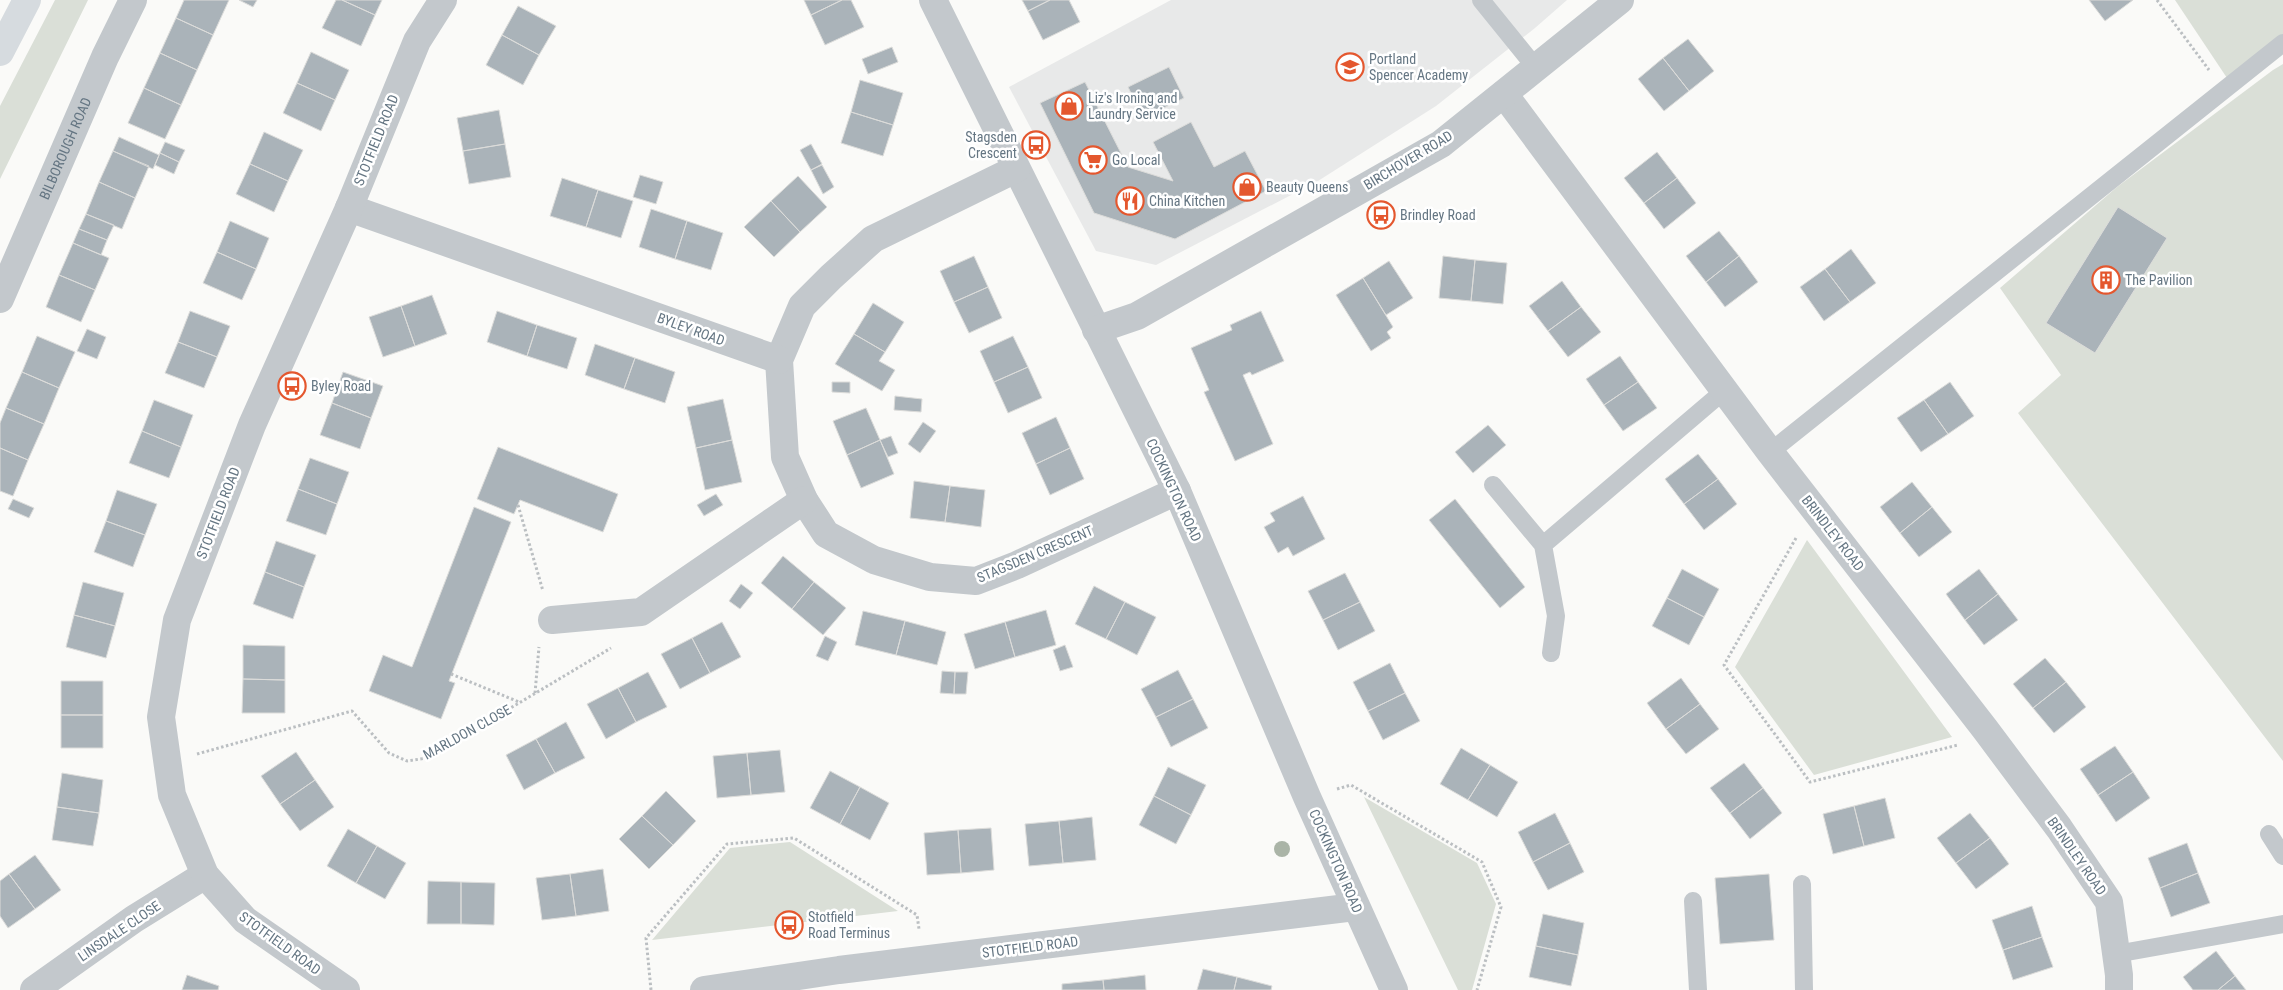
<svg xmlns="http://www.w3.org/2000/svg" width="2283" height="990" font-family="'Roboto Condensed',sans-serif">
<style>
.built{fill:#e8e9e9}
.green{fill:#dadfd7}
.building{fill:#aab3b9;stroke:#dcdcda}
.lines{fill:none;stroke-linecap:round;stroke-linejoin:round}
.path{stroke:#bbbfc2;stroke-width:3;stroke-dasharray:2.5 2.5;stroke-linecap:butt}
.service{stroke:#c3c8cc;stroke-width:18}
.minor{stroke:#c3c8cc;stroke-width:28}
.primary{stroke:#d6dbdf;stroke-width:28}
.tree{fill:#aab4a7}
.labels{text-anchor:middle;dominant-baseline:central;stroke-width:5;stroke-linejoin:round;paint-order:stroke}
.poi-label{font-size:14px;fill:#657683;stroke:#fff;text-anchor:start}
.street-label{font-size:14px;fill:#657683;stroke:#fff}
</style>
<rect width="100%" height="100%" fill="#fafaf8"/>
<!-- built -->
<path class="built" d="M1171,0H1567L1535,28L1436,106L1318,181L1156,265L1096,251L1009,87Z"/>
<!-- green -->
<path class="green" d="M55,0H88L0,179V106Z
M2175,0H2283V35L2227,78Z
M2283,64V761L2018,413L2061,375L2000,288L2117,187L2273,70Z
M1807,540L1952,737L1814,775L1735,667Z
M1364,797L1477,863L1496,904L1472,990H1458Z
M790,842L898,911L652,940L730,848Z"/>
<!-- building -->
<path class="building" d="M184,0H229L213,35L176,18Z
M239,0H257L253,7Z
M336,0H342L375,15L361,46L322,28Z
M342,0H382L375,15Z
M804,0H842L811,15Z
M842,0H851L864,27L825,45L811,15Z
M1022,0H1050L1028,11Z
M1050,0H1069L1080,22L1043,40L1028,11Z
M2089,0H2133L2105,21Z
M518,6L556,26L539,55L502,35Z
M176,18L213,35L197,70L160,53Z
M502,35L539,55L523,85L486,65Z
M1688,39L1714,71L1689,91L1663,58Z
M892,47L898,62L868,74L862,59Z
M311,52L349,70L335,100L297,83Z
M160,53L197,70L181,105L144,88Z
M1663,58L1689,91L1664,111L1638,79Z
M1169,67L1184,98L1143,118L1128,87Z
M860,80L903,93L893,125L851,112Z
M1085,82L1128,167L1173,181L1153,142L1191,122L1214,167L1245,151L1266,191L1175,239L1094,213L1040,103Z
M297,83L335,100L321,131L283,113Z
M144,88L181,105L165,139L128,123Z
M499,110L505,144L463,151L457,118Z
M851,112L893,125L883,156L841,143Z
M264,132L303,150L288,181L250,164Z
M119,137L159,155L153,169L113,151Z
M165,142L185,150L179,162L160,153Z
M505,144L511,177L469,184L463,151Z
M811,144L822,164L811,170L800,150Z
M113,151L149,166L135,198L99,182Z
M1657,152L1677,178L1644,203L1624,178Z
M160,153L179,162L174,174L155,165Z
M250,164L288,181L274,212L236,194Z
M822,165L834,187L823,194L811,170Z
M640,175L663,182L656,204L633,197Z
M798,176L827,207L800,232L771,201Z
M562,178L598,190L586,227L550,216Z
M1677,178L1696,203L1664,229L1644,203Z
M99,182L135,198L122,229L86,214Z
M598,190L633,201L621,238L586,227Z
M771,201L800,232L774,257L744,227Z
M2118,207L2167,238L2095,353L2046,323Z
M651,209L687,221L675,259L639,247Z
M86,214L114,225L107,240L79,229Z
M230,221L269,238L256,269L217,252Z
M687,221L723,233L711,270L675,259Z
M79,229L107,240L101,255L73,243Z
M1719,231L1739,256L1706,282L1686,256Z
M73,243L109,258L95,290L59,275Z
M1851,249L1876,283L1850,302L1825,269Z
M217,252L256,269L242,300L203,283Z
M974,256L988,287L954,302L940,271Z
M1443,256L1475,260L1471,301L1439,298Z
M1739,256L1758,282L1725,307L1706,282Z
M1475,260L1507,263L1503,304L1471,301Z
M1389,261L1413,298L1386,315L1363,278Z
M1825,269L1850,302L1824,321L1800,287Z
M59,275L95,290L81,322L46,307Z
M1363,278L1393,327L1387,332L1391,338L1371,351L1336,295Z
M1562,281L1581,307L1548,331L1529,306Z
M988,287L1002,318L969,333L954,302Z
M432,295L447,334L415,346L401,306Z
M873,303L904,322L885,352L854,334Z
M401,306L415,346L383,357L369,317Z
M1581,307L1601,332L1568,357L1548,331Z
M190,311L230,326L217,357L178,342Z
M497,311L537,325L527,356L487,342Z
M1261,311L1284,361L1252,375L1250,372L1243,375L1273,444L1235,461L1204,392L1209,390L1191,348L1232,330L1230,325Z
M537,325L577,338L567,369L527,356Z
M87,329L106,337L97,359L77,351Z
M854,334L885,352L879,361L895,370L882,391L835,364Z
M37,336L75,352L59,388L22,372Z
M1013,336L1028,367L994,382L980,351Z
M178,342L217,357L204,388L165,373Z
M595,344L635,358L624,389L585,375Z
M1620,356L1638,382L1604,405L1586,379Z
M635,358L675,372L665,403L624,389Z
M1028,367L1042,398L1008,413L994,382Z
M22,372L59,388L44,424L6,408Z
M343,372L383,386L371,418L332,403Z
M832,382H850V393L832,392Z
M1638,382L1657,408L1623,431L1604,405Z
M1950,382L1974,416L1948,434L1924,400Z
M895,396L922,399L921,412L894,410Z
M723,399L732,440L696,448L687,407Z
M154,400L193,415L181,447L142,431Z
M1924,400L1948,434L1921,452L1897,418Z
M332,403L371,418L360,449L320,435Z
M6,408L44,424L28,460L0,448V423Z
M866,408L880,440L847,455L833,421Z
M1056,417L1070,448L1036,464L1022,433Z
M923,422L936,431L920,453L908,444Z
M1488,425L1506,445L1473,473L1455,452Z
M142,431L181,447L169,478L129,463Z
M891,436L898,453L888,457L880,440Z
M732,440L742,482L705,490L696,448Z
M880,440L894,474L861,488L847,455Z
M498,447L618,494L603,532L520,500L514,514L477,499Z
M0,448L28,460L13,496L0,491Z
M1070,448L1084,479L1050,495L1036,464Z
M1698,454L1718,479L1684,504L1665,479Z
M310,458L349,472L337,504L298,489Z
M1718,479L1737,504L1704,530L1684,504Z
M914,481L950,486L945,522L910,518Z
M1912,482L1932,507L1900,533L1880,507Z
M950,486L985,490L981,527L945,522Z
M298,489L337,504L326,535L286,521Z
M117,490L157,504L145,535L106,521Z
M716,494L723,505L704,516L697,505Z
M1303,496L1325,539L1293,556L1288,547L1278,553L1264,527L1275,521L1270,513Z
M13,499L34,508L29,518L8,509Z
M1455,499L1525,587L1500,608L1429,520Z
M474,507L511,522L449,681L455,683L441,719L369,691L383,655L412,667Z
M1932,507L1952,532L1919,557L1900,533Z
M106,521L145,535L133,567L94,552Z
M276,541L316,555L304,587L265,572Z
M783,556L814,582L792,609L761,583Z
M1682,569L1719,589L1704,617L1667,598Z
M1979,569L1998,594L1965,620L1946,594Z
M265,572L304,587L293,619L253,604Z
M1345,573L1360,602L1323,620L1308,591Z
M83,582L124,593L115,626L74,615Z
M814,582L846,608L823,635L792,609Z
M741,584L753,593L740,609L729,601Z
M1094,586L1125,602L1106,639L1075,624Z
M1998,594L2018,620L1984,645L1965,620Z
M1667,598L1704,617L1689,645L1652,626Z
M1125,602L1156,617L1137,655L1106,639Z
M1360,602L1375,631L1338,650L1323,620Z
M1046,610L1056,645L1015,657L1005,622Z
M863,611L905,621L896,655L855,645Z
M74,615L115,626L106,658L66,647Z
M905,621L946,632L937,665L896,655Z
M722,622L741,657L710,673L692,638Z
M1005,622L1015,657L975,669L964,634Z
M825,636L837,642L828,661L816,656Z
M692,638L710,673L680,689L661,654Z
M243,645L285,646V680L243,679Z
M1065,645L1073,667L1060,671L1053,650Z
M2045,658L2066,682L2033,708L2013,684Z
M1390,663L1405,693L1368,711L1353,682Z
M1178,670L1193,699L1156,717L1141,689Z
M942,671L955,672L954,694L940,693Z
M648,672L667,707L636,722L618,688Z
M955,672H968L966,694H954Z
M1681,678L1700,704L1666,729L1647,703Z
M243,679L285,680V713H242Z
M61,681H103V715H61Z
M2066,682L2086,707L2054,733L2033,708Z
M618,688L636,722L606,739L587,704Z
M1405,693L1420,721L1383,740L1368,711Z
M1193,699L1208,728L1171,747L1156,717Z
M1700,704L1719,729L1686,754L1666,729Z
M61,715H103V748H61Z
M566,722L585,758L555,773L536,739Z
M536,739L555,773L524,790L506,755Z
M2115,746L2133,772L2098,795L2080,769Z
M1461,748L1490,765L1468,800L1440,784Z
M780,750L785,792L751,795L747,753Z
M296,752L315,780L280,804L261,776Z
M747,753L751,795L717,798L713,756Z
M1744,763L1763,788L1730,813L1710,788Z
M1490,765L1518,782L1497,817L1468,800Z
M1168,767L1206,785L1191,815L1154,796Z
M830,771L860,787L840,824L810,808Z
M2133,772L2150,798L2116,822L2098,795Z
M62,773L103,780L99,813L57,807Z
M315,780L334,807L300,831L280,804Z
M860,787L889,803L870,840L840,824Z
M1763,788L1782,813L1750,839L1730,813Z
M666,791L696,821L673,845L642,816Z
M1154,796L1191,815L1176,844L1139,825Z
M1885,798L1895,838L1864,846L1854,806Z
M1854,806L1864,846L1833,854L1823,814Z
M57,807L99,813L93,846L52,840Z
M1555,813L1570,843L1533,862L1518,832Z
M1970,813L1990,838L1956,863L1937,838Z
M642,816L673,845L649,869L619,839Z
M1092,817L1096,860L1063,863L1059,821Z
M1059,821L1063,863L1029,866L1025,824Z
M991,828L994,870L961,873L958,830Z
M348,829L377,846L356,883L327,866Z
M958,830L961,873L927,875L924,833Z
M1990,838L2009,864L1976,889L1956,863Z
M1570,843L1584,872L1548,890L1533,862Z
M2187,843L2198,873L2160,888L2148,858Z
M377,846L406,863L385,899L356,883Z
M35,855L61,890L35,909L9,874Z
M603,869L609,911L576,916L570,874Z
M2198,873L2210,903L2171,917L2160,888Z
M9,874L35,909L8,928L0,916V881Z
M570,874L576,916L542,920L536,878Z
M1769,874L1774,940L1720,944L1715,878Z
M428,881L461,882V924H427Z
M461,882L495,883L494,925L461,924Z
M2032,906L2042,937L2003,950L1992,920Z
M1543,914L1584,923L1578,955L1536,946Z
M2042,937L2053,967L2013,980L2003,950Z
M1536,946L1578,955L1571,986L1529,977Z
M2216,951L2235,976L2218,990H2193L2183,977Z
M1203,969L1237,977L1234,990H1197Z
M187,975L219,986L218,990H182Z
M1145,975L1146,990H1104L1103,980Z
M2235,976L2246,990H2218Z
M1237,977L1272,986L1271,990H1234Z
M1103,980L1104,990H1062V984Z"/>
<g class="lines">
<!-- path -->
<path class="path" d="M2157,0L2209,70
M518,505L543,591
M1796,538L1724,665L1810,782L1958,745
M451,674L519,702
M535,693L539,647
M197,754L352,711L389,753L407,761L427,758L611,648
M1337,789L1351,785L1482,862L1501,907L1477,990
M651,990L646,938L727,844L794,838L917,915L919,929"/>
<!-- service -->
<path class="service" d="M1481,0L1536,68
M1770,452L2283,43
M1493,485L1543,545L1556,616L1551,653
M1543,545L1725,390
M2269,834L2283,856
M1802,884L1804,990
M1693,901L1698,990
M2116,954L2283,924"/>
<!-- minor -->
<g class="minor">
<path d="M933,0L1177,491L1307,797L1394,990"/>
<path d="M1504,94L1770,452L1985,729L2059,828L2109,902L2119,975V990"/>
<path d="M1016,169L873,239L831,277L802,306L779,360L785,457L804,500L826,534L874,560L930,577L976,581L1017,565L1177,491"/>
<path d="M349,208L779,360"/>
<path id="s1" d="M0,299L105,57L133,0"/>
<path d="M1096,330L1137,316L1441,144L1620,0"/>
<path d="M552,620L641,612L804,500"/>
<path d="M34,990L134,919L205,875"/>
<path d="M346,990L245,920L205,875L172,795L161,717L177,620L252,425L349,208L417,41L443,0"/>
<path d="M704,990L839,970L1355,907"/>
</g>
<!-- primary -->
<path class="primary" d="M0,52L27,0"/>
</g>
<!-- trees -->
<circle class="tree" cx="1282" cy="849" r="8"/>
<!-- icons -->
<defs>
<g id="school-ring" transform="scale(1.4375)"><circle r="9.5" fill="#fff" stroke="#e4572e" stroke-width="1.5"/><path d="M0-5L7-2L0 1L-7-2ZM-4 1L0 2.5L4 1V4Q0 6-4 4Z" fill="#e4572e"/></g>
<g id="shop-ring" transform="scale(1.4375)"><circle r="9.5" fill="#fff" stroke="#e4572e" stroke-width="1.5"/><path d="M-5-2.5h2.3a2.7 3.5 0 0 1 5.4 0H5L5.5 6h-11ZM-1.5-2.5h3a1.5 2.3 0 0 0-3 0Z" fill="#e4572e"/></g>
<g id="bus-ring" transform="scale(1.4375)"><circle r="9.5" fill="#fff" stroke="#e4572e" stroke-width="1.5"/><path d="M-5-6H5V4H4V6H2V4H-2V6H-4V4H-5ZM-3.5-4V0h7V-4ZM-3.5 1.2v1.5H-2V1.2ZM2 1.2v1.5H3.5V1.2Z" fill="#e4572e"/></g>
<g id="supermarket-ring" transform="scale(1.4375)"><circle r="9.5" fill="#fff" stroke="#e4572e" stroke-width="1.5"/><path d="M-6-5.5h2.5l.6 2H6L4.5 2H-2.5L-4.4-4H-6ZM-1.5 3.2a1.3 1.3 0 1 0 .1 0ZM3 3.2a1.3 1.3 0 1 0 .1 0Z" fill="#e4572e"/></g>
<g id="restaurant-ring" transform="scale(1.4375)"><circle r="9.5" fill="#fff" stroke="#e4572e" stroke-width="1.5"/><path d="M-5-6h1v4h1v-4h1v4h1v-4h1v5L-1.5 .5V6h-2V.5L-5-1ZM5-6V6H3V1.5H1.5Q1.5-4 5-6Z" fill="#e4572e"/></g>
<g id="building-ring" transform="scale(1.4375)"><circle r="9.5" fill="#fff" stroke="#e4572e" stroke-width="1.5"/><path d="M-4-6H4V6H1V3H-1V6H-4ZM-2.5-4.3h1.7v1.8h-1.7ZM.8-4.3h1.7v1.8H.8ZM-2.5-1h1.7V.8h-1.7ZM.8-1h1.7V.8H.8Z" fill="#e4572e"/></g>
</defs>
<g fill-rule="evenodd">
<use href="#school-ring" x="1350" y="67"/>
<use href="#shop-ring" x="1069" y="106"/>
<use href="#bus-ring" x="1036" y="145"/>
<use href="#supermarket-ring" x="1093" y="160"/>
<use href="#shop-ring" x="1247" y="187"/>
<use href="#restaurant-ring" x="1130" y="201"/>
<use href="#bus-ring" x="1381" y="215"/>
<use href="#building-ring" x="2106" y="280"/>
<use href="#bus-ring" x="292" y="386"/>
<use href="#bus-ring" x="789" y="925"/>
</g>
<g class="labels">
<!-- poi labels -->
<g class="poi-label">
<text x="1369" y="59">Portland<tspan x="1369" dy="16">Spencer Academy</tspan></text>
<text x="1088" y="98">Liz's Ironing and<tspan x="1088" dy="16">Laundry Service</tspan></text>
<text x="1017" y="137" text-anchor="end">Stagsden<tspan x="1017" dy="16">Crescent</tspan></text>
<text x="1112" y="160">Go Local</text>
<text x="1266" y="187">Beauty Queens</text>
<text x="1149" y="201">China Kitchen</text>
<text x="1400" y="215">Brindley Road</text>
<text x="2125" y="280">The Pavilion</text>
<text x="311" y="386">Byley Road</text>
<text x="808" y="917">Stotfield<tspan x="808" dy="16">Road Terminus</tspan></text>
</g>
<!-- street labels -->
<g class="street-label">
<text transform="translate(376 140) rotate(-68)">STOTFIELD ROAD</text>
<text stroke="none"><textPath href="#s1" startOffset="164">BILBOROUGH ROAD</textPath></text>
<text transform="translate(1408 160) rotate(-31)">BIRCHOVER ROAD</text>
<text transform="translate(691 329) rotate(20)">BYLEY ROAD</text>
<text transform="translate(1174 490) rotate(65)">COCKINGTON ROAD</text>
<text transform="translate(218 513) rotate(-69)">STOTFIELD ROAD</text>
<text transform="translate(1833 533) rotate(52)">BRINDLEY ROAD</text>
<text transform="translate(1035 554) rotate(-23)">STAGSDEN CRESCENT</text>
<text transform="translate(467 732) rotate(-29)">MARLDON CLOSE</text>
<text transform="translate(2077 856) rotate(55)">BRINDLEY ROAD</text>
<text transform="translate(1336 861) rotate(66)">COCKINGTON ROAD</text>
<text transform="translate(119 931) rotate(-34)">LINSDALE CLOSE</text>
<text transform="translate(280 943) rotate(36)">STOTFIELD ROAD</text>
<text transform="translate(1030 947) rotate(-7)">STOTFIELD ROAD</text>
</g>
</g>
</svg>
